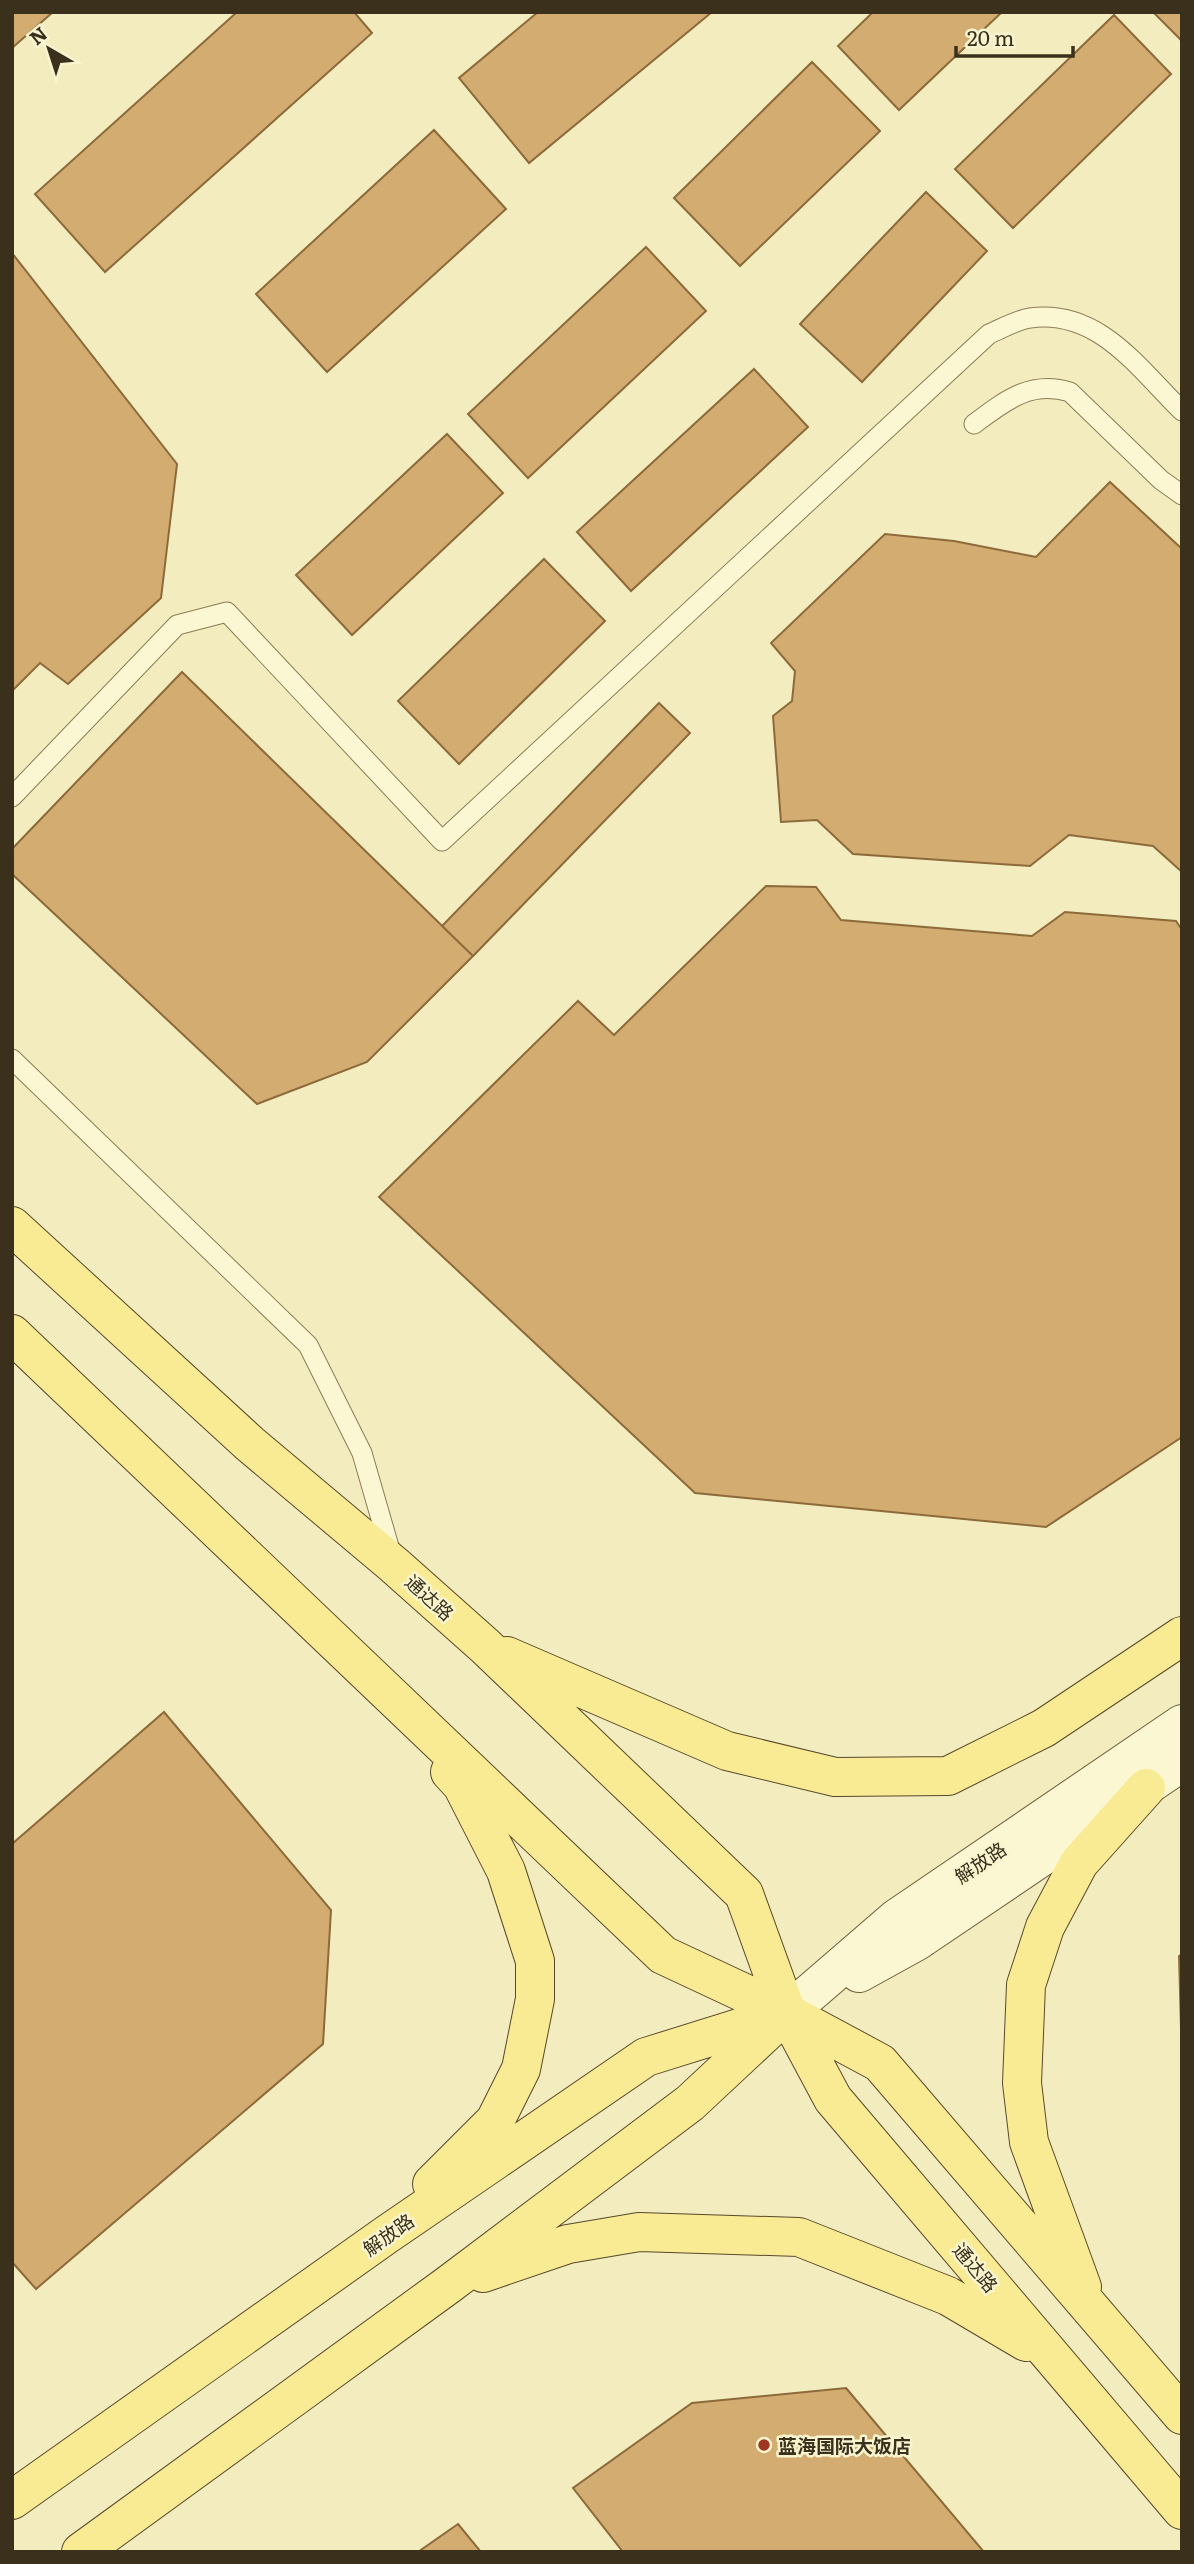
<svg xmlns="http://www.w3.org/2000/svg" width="1194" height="2564" font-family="Literata,'Noto Sans SC',serif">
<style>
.building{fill:#d3ac72;stroke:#8d6a39;stroke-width:2}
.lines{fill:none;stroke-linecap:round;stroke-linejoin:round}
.service-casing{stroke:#8c7c56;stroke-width:21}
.secondary-casing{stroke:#6e5d39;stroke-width:40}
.primary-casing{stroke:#59492b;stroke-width:40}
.service{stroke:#fcf7d3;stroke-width:19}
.secondary{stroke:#fcf7d3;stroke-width:38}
.primary{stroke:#f9eb93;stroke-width:38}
.poi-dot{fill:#a03620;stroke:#f8f4cf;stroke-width:2.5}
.labels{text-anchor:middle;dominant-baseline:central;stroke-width:5;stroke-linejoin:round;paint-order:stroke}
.street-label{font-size:19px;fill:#3a301c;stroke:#f8f4cf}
.poi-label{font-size:19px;font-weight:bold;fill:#3a301c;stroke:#f8f4cf;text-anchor:start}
</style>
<rect width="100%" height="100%" fill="#f2ecbf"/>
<!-- building -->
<path class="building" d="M12,12H53L12,48Z
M237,12H354L372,33L105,272L35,194Z
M538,12H712L529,163L459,78Z
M873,12H1002L899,110L838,46Z
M1153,12H1182V41Z
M1114,15L1171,74L1013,228L955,169Z
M812,62L880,131L740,266L674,198Z
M434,130L506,209L327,372L256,294Z
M926,192L987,251L862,382L800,324Z
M646,247L706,311L528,478L468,414Z
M12,253L177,464L161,598L68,684L40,663L12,691Z
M754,369L808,427L631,591L577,532Z
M447,434L503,493L352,635L296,575Z
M1110,482L1182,549V872L1153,846L1069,835L1030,866L853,854L817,820L781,822L773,716L792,701L795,671L771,643L885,534L954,541L1036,557Z
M544,559L605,621L459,764L398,701Z
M182,672L473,956L367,1062L257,1104L12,874V849Z
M659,703L690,733L473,956L442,926Z
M766,886L816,887L841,920L1032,936L1065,912L1176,921L1182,930V1437L1046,1527L695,1493L379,1197L578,1001L614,1035Z
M164,1712L331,1910L323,2044L36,2289L12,2262V1844Z
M1182,1954V2063L1179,1956Z
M846,2388L984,2552H623L573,2488L692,2403Z
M458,2524L481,2552H418Z"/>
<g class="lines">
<!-- service casing -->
<g class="service-casing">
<path id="service" d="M974,424C1005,401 1030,380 1070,392L1161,480L1182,495
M12,797L177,625L227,612L442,841L989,334C1001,329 1016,320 1030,318C1099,309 1138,368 1182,411
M12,1059L308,1345L362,1453L392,1557"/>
</g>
<!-- secondary casing -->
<g class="secondary-casing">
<path id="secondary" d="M859,1973L917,1941L1182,1762
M787,2013L897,1918L1182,1724"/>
</g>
<!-- primary casing -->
<g class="primary-casing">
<path id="primary" d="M12,1226L250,1444L394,1565L485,1646L744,1894L787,2013L833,2099L1182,2510
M12,1334L663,1955L787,2013L880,2063L1182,2415
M507,1656L727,1751L835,1777L948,1776L1044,1728L1182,1636
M432,2184L495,2121L521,2069L535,1999V1961L506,1871L462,1785L450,1772
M483,2273L568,2244L639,2232L799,2237L948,2296L1026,2342
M1082,2287L1029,2142L1022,2083L1026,1985L1045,1927L1079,1863L1146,1788
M12,2500L386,2235L646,2057L787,2013
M81,2552L448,2285L690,2103L780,2019"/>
</g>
<!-- service -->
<use href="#service" class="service"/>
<!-- secondary -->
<use href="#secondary" class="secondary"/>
<!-- primary -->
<use href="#primary" class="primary"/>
</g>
<!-- markers -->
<circle class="poi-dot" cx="764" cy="2445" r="7"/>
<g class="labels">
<!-- street labels -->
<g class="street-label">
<text transform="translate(430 1597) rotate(42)">通达路</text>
<text transform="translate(980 1862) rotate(-34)">解放路</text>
<text transform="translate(388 2234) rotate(-35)">解放路</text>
<text transform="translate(976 2267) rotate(50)">通达路</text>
</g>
<!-- poi labels -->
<g class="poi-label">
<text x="778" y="2445">蓝海国际大饭店</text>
</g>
</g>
<!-- border -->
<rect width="1194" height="2564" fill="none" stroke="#3a301c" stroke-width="28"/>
<!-- north arrow -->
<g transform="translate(49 49) rotate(321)" stroke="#f8f4cf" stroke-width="5" paint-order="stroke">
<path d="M0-5L12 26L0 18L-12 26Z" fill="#3a301c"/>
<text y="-10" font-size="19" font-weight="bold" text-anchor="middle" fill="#3a301c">N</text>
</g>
<!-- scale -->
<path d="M956 46v10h117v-10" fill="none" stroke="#3a301c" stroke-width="3.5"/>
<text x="967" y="46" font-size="21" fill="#3a301c" stroke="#f8f4cf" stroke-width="5" paint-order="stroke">20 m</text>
</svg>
